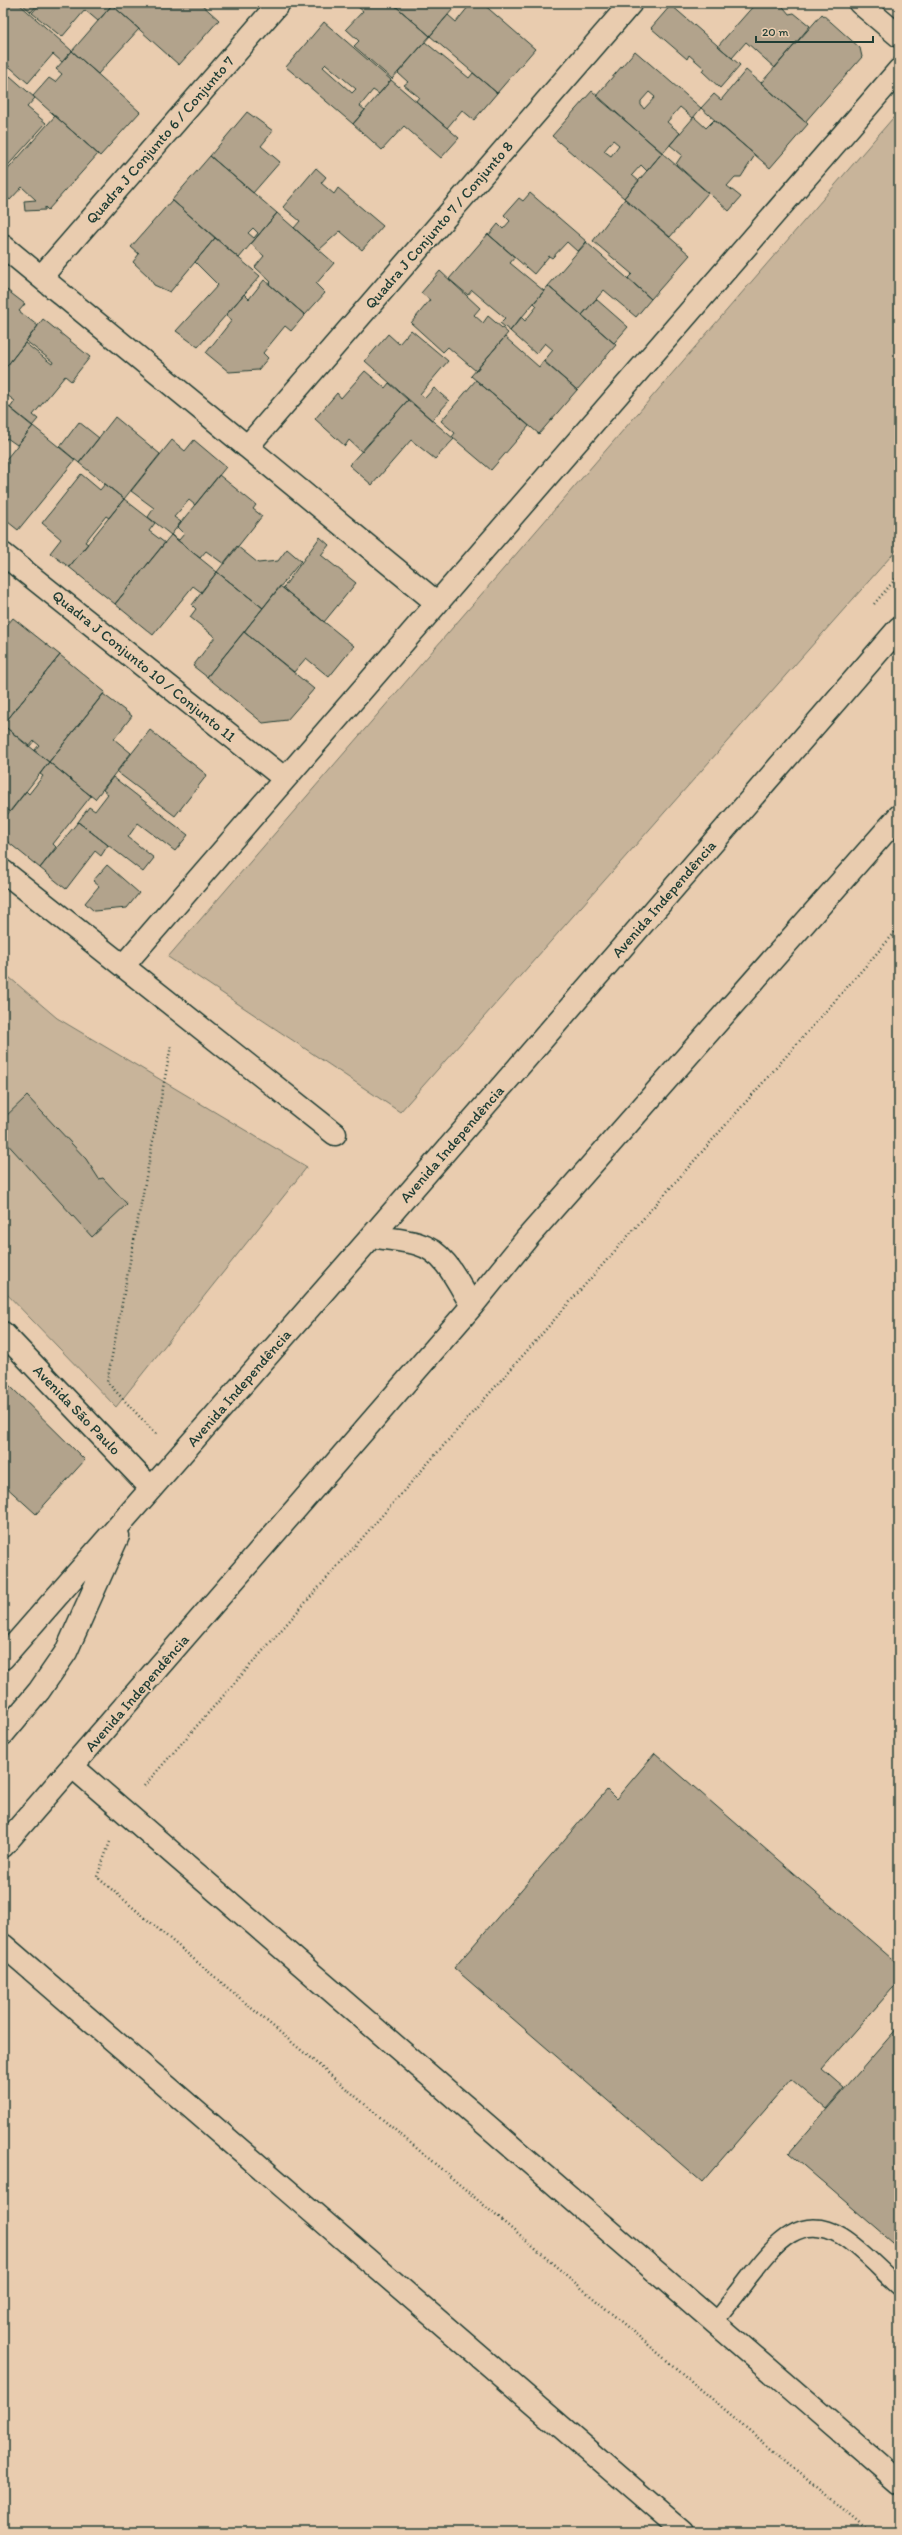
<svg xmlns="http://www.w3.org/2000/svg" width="902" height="2535" font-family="Itim,sans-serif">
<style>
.green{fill:#c8b49a;stroke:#747867}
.building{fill:#b2a38c;stroke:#1f3d34;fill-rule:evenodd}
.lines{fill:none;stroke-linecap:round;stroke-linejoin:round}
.lane-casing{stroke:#1f3d34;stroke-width:19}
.street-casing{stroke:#1f3d34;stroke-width:25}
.secondary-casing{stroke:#1f3d34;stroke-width:25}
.primary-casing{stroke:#1f3d34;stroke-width:25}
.path{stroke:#1f3d34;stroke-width:2.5;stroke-dasharray:1 3;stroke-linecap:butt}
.lane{stroke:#e9ccaf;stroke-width:16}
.street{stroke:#e9ccaf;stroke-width:22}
.secondary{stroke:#e9ccaf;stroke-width:22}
.primary{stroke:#e9ccaf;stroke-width:22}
.labels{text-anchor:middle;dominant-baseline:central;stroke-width:3.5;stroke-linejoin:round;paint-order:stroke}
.street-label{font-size:15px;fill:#1f3d34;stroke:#e9ccaf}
</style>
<rect width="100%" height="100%" fill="#e9ccaf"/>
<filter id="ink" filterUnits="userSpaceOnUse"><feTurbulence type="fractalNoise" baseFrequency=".025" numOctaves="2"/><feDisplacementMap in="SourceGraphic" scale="8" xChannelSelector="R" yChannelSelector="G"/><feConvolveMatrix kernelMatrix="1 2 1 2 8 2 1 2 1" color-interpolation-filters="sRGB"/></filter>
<g filter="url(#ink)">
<!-- green -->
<path class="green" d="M899,111V547L400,1112L168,957Z
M3,972L57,1018L307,1167L116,1407L3,1290Z"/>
<!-- building -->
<path class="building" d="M7,3H18L72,51L62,62L53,54L28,83L3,61V8Z
M21,3H39L31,12Z
M41,3H109L112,5L98,21L85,10L62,37L32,13Z
M114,3H200L219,20L179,65L112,5Z
M353,3H392L430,36L392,79L354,46L359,41L346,29L363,11Z
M392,3H458L430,36Z
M466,3H482L535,49L497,93L430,36L448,15L456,22L469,6Z
M756,3H780L789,14L794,13L810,26L775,68L746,42L732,58L718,46Z
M112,5L139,29L98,74L72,51Z
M671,5L740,65L720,88L702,71L704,68L689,55L687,59L651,28Z
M822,14L860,48L862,57L805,122L761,83Z
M324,22L391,80L379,94L373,90L360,106L365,110L353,124L286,67ZM326,64L356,89L352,93L323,67Z
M425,42L469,78L473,73L497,93L474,120L462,110L447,128L416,101L419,97L404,85L408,82L398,73Z
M72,51L140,112L100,156L33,96L49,78L55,82L62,74L56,69Z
M635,51L701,108L693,118L680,107L667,122L680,133L663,153L596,96ZM649,92L655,97L644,109L641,105V101Z
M746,70L808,124L770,168L701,108L714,94L721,100Z
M10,76L35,98L27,107L46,123L3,171V84Z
M391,80L459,138L441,158L404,126L382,150L353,124Z
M592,91L662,153L647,171L641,165L632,175L639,181L624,198L552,136ZM613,140L619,145L611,156L604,151Z
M247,112L273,131L261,146L280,162L253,193L210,156Z
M55,116L98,154L48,210L45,207V210L25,211L24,201L36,200L22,187L10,200L3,194V175Z
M694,117L706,128L714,120L755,155L741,177H735L727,186L741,197L729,211L676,164L682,155L670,145Z
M662,153L708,193L670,237L624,198Z
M210,156L277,213L239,258L172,200ZM253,228L258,233L254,238L248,233Z
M316,168L326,177L321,183L334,194L338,188L383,226L362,250L340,231L319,250L294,228L300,221L283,207Z
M530,193L587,242L578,252L567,242L552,258L549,256L534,274L489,235L498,224L503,229L510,221L504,215L519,198L523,201Z
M625,199L690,255L651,299L628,278L632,274L593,241Z
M172,200L215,238L170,292L154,285L148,276L133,262L139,254L131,247Z
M277,213L334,263L316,284L325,293L305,315L269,284L271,282L255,267L264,256L251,244Z
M488,234L515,257L510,263L544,291L510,331L500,323L505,318L472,290L468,295L449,279Z
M215,238L260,276L198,347L176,331L218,285L195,262Z
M586,242L651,299L636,317L604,290L582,315L548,286Z
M440,271L480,308L474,315L483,323L488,316L508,333L476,371L448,347L443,352L411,323L430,300L421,293Z
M264,280L305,315L291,331L285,326L263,353L268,358L258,370L229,372L206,353L232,320L226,315L244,294L249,299Z
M548,286L616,345L577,390L544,361L553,350L545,343L536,354L510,331L521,317L525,321L537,306L534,303Z
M3,287L25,304L19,311L38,326L3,371Z
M596,299L628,327L614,343L582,315Z
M43,319L90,357L71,381L65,376L33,415L38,419L32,426L10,408L15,401L3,392V371L25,343L52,364L53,362L26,341Z
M411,330L448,361L420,394L425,398L434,388L449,401L432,420L365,361L388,334L399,344Z
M505,337L539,367L543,361L577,390L539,434L471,376Z
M365,371L385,388L389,383L408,400L362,452L349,440L345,446L315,419L337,393L341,398Z
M476,380L529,426L491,470L452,437L455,433L441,421Z
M408,400L454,439L435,459L411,440L372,485L349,465Z
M3,402L33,426L17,445L7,438L3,444Z
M115,417L160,454L124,499L79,463Z
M79,422L99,438L79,463L60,447Z
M33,426L75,460L18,530L3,518V463Z
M172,440L185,451L194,440L226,467L195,505L189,500L174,517L181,522L171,535L148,517L154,508L131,491Z
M81,474L100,490L105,484L124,499L109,518L106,516L85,542L88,544L69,567L50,553L61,539L42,523Z
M219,475L256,505L253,509L262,516L224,564L206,551L200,558L171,535L179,540L184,534L177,527Z
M124,499L155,523L149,531L165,543L115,604L69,567Z
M171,535L217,572L201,592L193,586L153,635L115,604Z
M320,537L329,545L321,555L356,583L324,622L283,588Z
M237,546L258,563L278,561L287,549L301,561L263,608L217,572Z
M217,572L263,608L207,677L193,666L215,637L190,617L196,609L192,605Z
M280,586L354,646L329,677L306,658L294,672L244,632Z
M13,618L60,655L3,725V630Z
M244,632L314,689L287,720L263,723L207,677Z
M60,655L105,692L49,762L34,751L39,745L34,741L29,747L3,725Z
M103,694L132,716L114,739L131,753L95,799L49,762Z
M3,725L49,762L10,812L3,806Z
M150,730L207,775L175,816L117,772Z
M49,762L91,796L53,844L56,847L40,868L3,838V820L26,791L29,794L43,776L40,774Z
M113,777L188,835L175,851L138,823L128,837L154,858L143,872L78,822L89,807L95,811L108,794L103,790Z
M78,822L108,845L101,856L95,851L66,889L40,868Z
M107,865L139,893L127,908L94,911L85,903L99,886L93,881Z
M27,1096L86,1159L99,1179L103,1178L127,1204L92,1237L3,1139V1119Z
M3,1379L85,1460L36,1514L3,1484Z
M655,1753L899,1965V1981L822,2069L844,2088L826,2109L791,2079L702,2182L454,1968L607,1790L616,1799Z
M899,2026V2248L789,2153Z"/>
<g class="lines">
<!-- lane casing -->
<g class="lane-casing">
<path id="lane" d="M714,2322C726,2307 738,2292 750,2276C774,2246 800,2211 841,2236C862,2249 881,2271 899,2287"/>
</g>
<!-- street casing -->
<g class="street-casing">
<path id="street" d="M860,3L899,36
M3,246L437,603
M41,277L279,3
M247,447L631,3
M3,554L285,779
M3,871L335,1134
M123,966L899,70
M3,1333L151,1488"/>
</g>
<!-- secondary casing -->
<g class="secondary-casing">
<path id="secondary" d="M73,1767L899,2482
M3,1945L683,2532"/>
</g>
<!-- primary casing -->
<g class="primary-casing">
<path id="primary" d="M372,1236C387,1239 404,1240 418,1244C446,1252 458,1283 472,1306
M3,1658L372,1236L899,628
M3,1734L39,1691L66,1652L118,1536
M3,1846L472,1306L528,1237L899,816"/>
</g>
<!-- path -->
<path class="path" d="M874,604L899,575
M156,1434L107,1382L171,1046
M144,1786L899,928
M110,1842L97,1877L869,2532"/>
<!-- lane -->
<use href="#lane" class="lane"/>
<!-- street -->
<use href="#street" class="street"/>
<!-- secondary -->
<use href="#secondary" class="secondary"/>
<!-- primary -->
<use href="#primary" class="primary"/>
</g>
</g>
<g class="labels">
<!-- street labels -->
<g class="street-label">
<text transform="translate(160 140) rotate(-49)">Quadra J Conjunto 6 / Conjunto 7</text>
<text transform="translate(439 225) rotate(-49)">Quadra J Conjunto 7 / Conjunto 8</text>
<text transform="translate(144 666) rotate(39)">Quadra J Conjunto 10 / Conjunto 11</text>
<text transform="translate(664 899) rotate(-49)">Avenida Independência</text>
<text transform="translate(452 1144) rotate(-49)">Avenida Independência</text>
<text transform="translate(239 1388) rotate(-49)">Avenida Independência</text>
<text transform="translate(77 1410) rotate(46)">Avenida São Paulo</text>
<text transform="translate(137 1693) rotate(-49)">Avenida Independência</text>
</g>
</g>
<!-- margin -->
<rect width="902" height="2535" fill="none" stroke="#e9ccaf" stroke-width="16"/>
<rect x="8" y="8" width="886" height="2519" fill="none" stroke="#1f3d34" stroke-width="1.5" filter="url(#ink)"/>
<!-- scale -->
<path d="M756 36v6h117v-6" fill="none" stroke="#1f3d34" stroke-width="2"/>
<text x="762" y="36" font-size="12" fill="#1f3d34" stroke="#e9ccaf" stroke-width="3" paint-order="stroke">20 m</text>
</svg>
